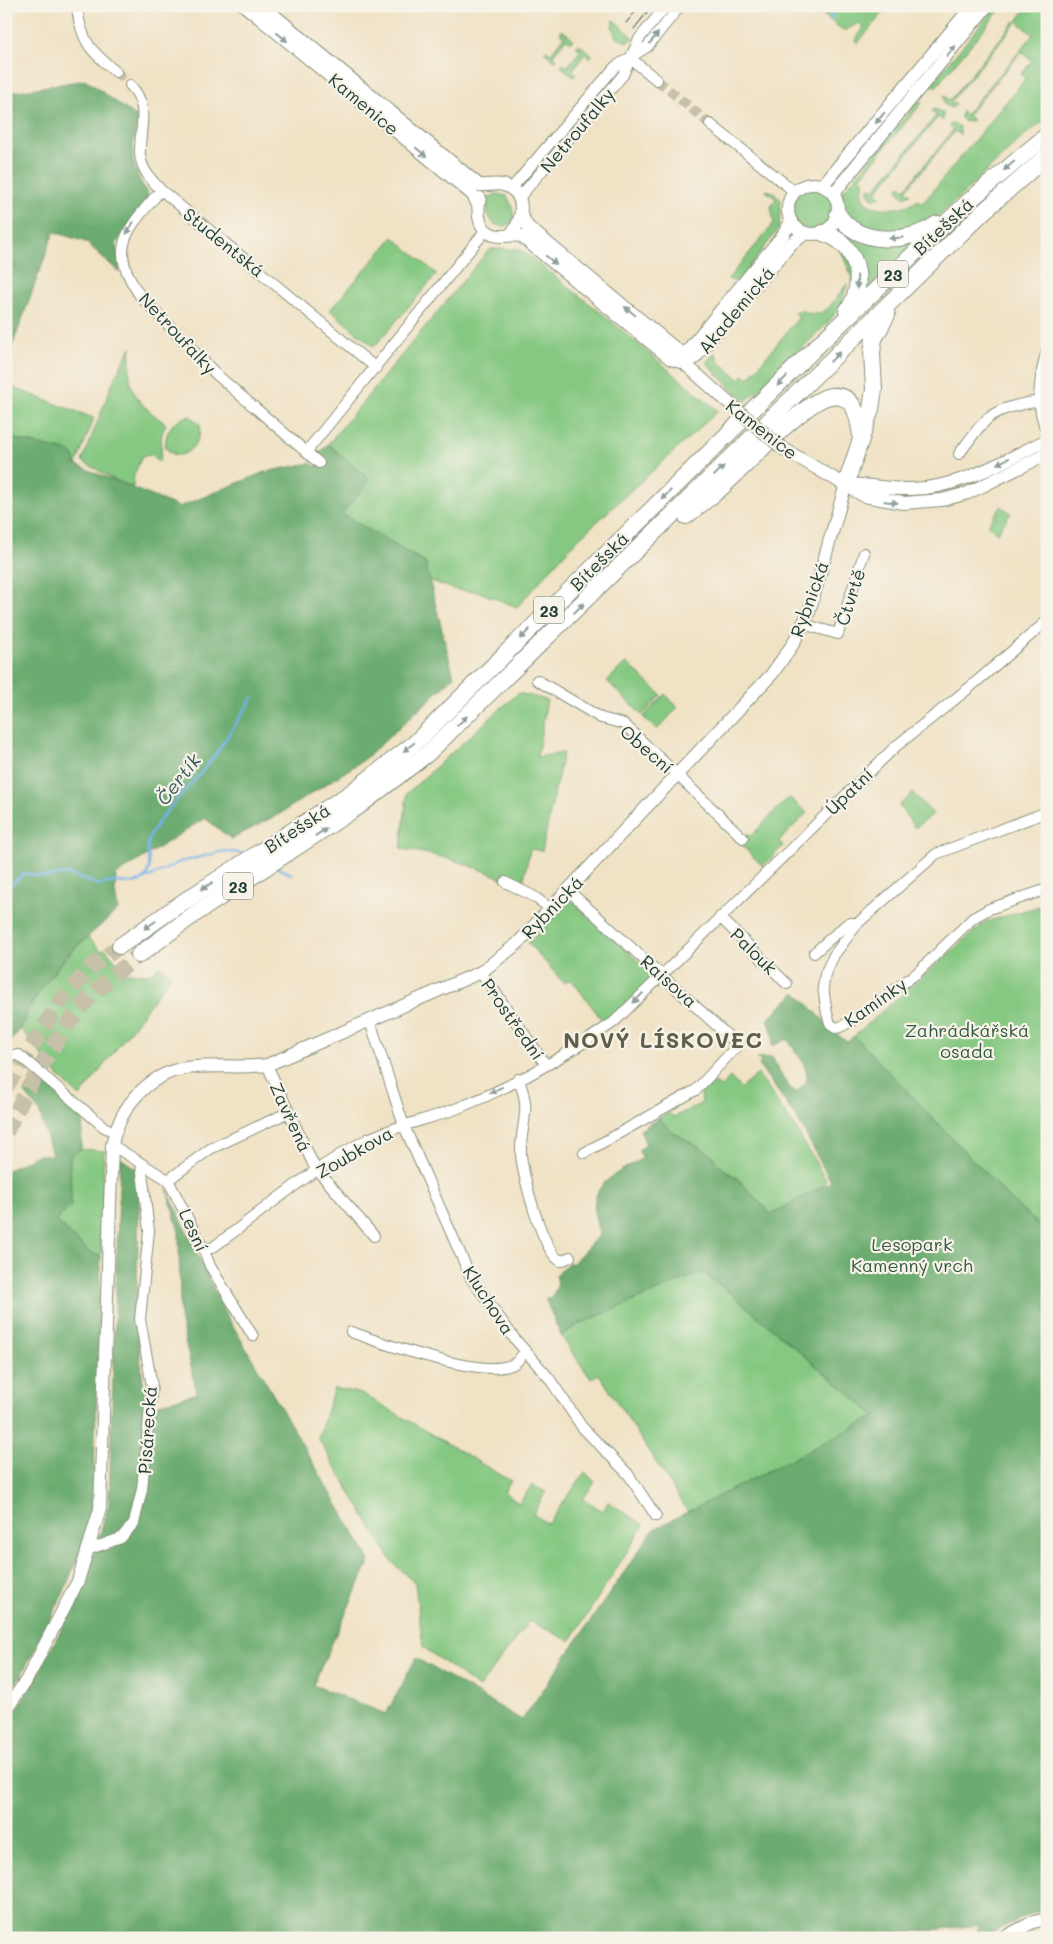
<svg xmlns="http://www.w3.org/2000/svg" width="1053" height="1944" font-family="Mali,sans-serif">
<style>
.green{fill:#85c881;stroke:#52825a}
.forest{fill:#6cac6f;stroke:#467452}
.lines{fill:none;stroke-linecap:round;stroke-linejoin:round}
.stream{stroke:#76b3e8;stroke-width:2.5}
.minor-tunnel{stroke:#c6c1a8;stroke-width:10;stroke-dasharray:10 5;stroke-linecap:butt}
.trunk-tunnel{stroke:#c6c1a8;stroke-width:16;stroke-dasharray:16 8;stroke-linecap:butt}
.minor-casing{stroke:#88907c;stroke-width:12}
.tertiary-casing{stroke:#88907c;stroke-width:14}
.trunk-casing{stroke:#88907c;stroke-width:18}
.minor{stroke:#fff;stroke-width:10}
.tertiary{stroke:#fff;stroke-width:12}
.trunk{stroke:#fff;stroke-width:16}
.tram{stroke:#1f3d34;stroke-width:1}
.tertiary-bridge-casing{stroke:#88907c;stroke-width:14;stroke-linecap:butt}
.tertiary-bridge{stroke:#fff;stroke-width:12}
.oneway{fill:#8f9e9a}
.labels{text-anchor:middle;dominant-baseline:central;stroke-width:4.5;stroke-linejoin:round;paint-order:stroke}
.shield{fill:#f7f3e8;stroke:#60746a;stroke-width:1}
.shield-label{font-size:16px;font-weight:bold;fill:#1f3d34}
.street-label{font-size:18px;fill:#1f3d34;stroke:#f7f3e8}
.park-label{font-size:18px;fill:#335943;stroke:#f7f3e8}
.water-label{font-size:19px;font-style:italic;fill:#355a61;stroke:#f7f3e8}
.district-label{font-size:22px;font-weight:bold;letter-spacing:1px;fill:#5f5f4a;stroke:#f7f3e8}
</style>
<rect width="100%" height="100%" fill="#f7f3e8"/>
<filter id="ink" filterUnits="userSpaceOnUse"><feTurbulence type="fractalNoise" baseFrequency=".02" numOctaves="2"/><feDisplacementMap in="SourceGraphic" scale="10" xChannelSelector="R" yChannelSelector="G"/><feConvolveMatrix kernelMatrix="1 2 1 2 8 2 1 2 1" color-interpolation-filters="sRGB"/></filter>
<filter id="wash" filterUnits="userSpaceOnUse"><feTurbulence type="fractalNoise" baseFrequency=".0096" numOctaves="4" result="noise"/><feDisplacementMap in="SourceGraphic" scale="20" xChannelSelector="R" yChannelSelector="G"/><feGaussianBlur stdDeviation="1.12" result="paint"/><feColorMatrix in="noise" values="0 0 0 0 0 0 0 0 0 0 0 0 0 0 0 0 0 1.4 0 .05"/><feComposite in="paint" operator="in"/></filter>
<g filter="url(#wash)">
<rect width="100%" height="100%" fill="#f0e2c5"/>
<!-- green -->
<path class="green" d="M826,6H885L887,8L858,43L855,41L864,27L859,23L844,31L821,13Z
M996,6H1003L935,88L931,84Z
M1022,6H1047V119L1026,134L935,220L913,230L871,233L842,216C842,204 837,193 848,186L919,100L922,103L860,178L865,182C849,215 904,212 918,200L923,203L1025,79L1021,74L1032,61L1020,51L1033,35L1017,21L1025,10Z
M614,20L634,38L626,42L615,36L612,26Z
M1015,21L1016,23L951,101L956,105L951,108L944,104V96L950,100Z
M562,30L573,39L571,42L566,39L553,55L557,59L555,61L544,52L546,50L551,53L564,37L560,33Z
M579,44L592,55L590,58L585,54L572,71L576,74L574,77L560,66L563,63L567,67L581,50L576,47Z
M1019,52L1020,53L968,115L973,120L965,122L961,118L962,110L966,114Z
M935,109L943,113V121L938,117L876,192L881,196L876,199L871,197L868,192L869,187L874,190L936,116L932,111Z
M953,123L960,127V135L955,131L906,190L911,194L903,197L898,190L900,185L905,189L953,130L949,126Z
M792 209a21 21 0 1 1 42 0a21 21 0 1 1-42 0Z
M765,190L774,192L781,200L779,228L738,282L728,279L774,223L771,206L776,199Z
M496,194L507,196L512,206L514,221L504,227L494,224L488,215L487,199Z
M839,222L920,239L860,296L832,230Z
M393,237L437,274L374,347L330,310Z
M491,249H520L600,312L718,411L576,541L517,607L479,592L456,590L429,580L425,562L341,514L337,451L328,444L487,252Z
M847,284L840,307L826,325L745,402L706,363L714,353L719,357L717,360L739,379L744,375L749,378L799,317L794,312L801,310C825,323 833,301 847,284Z
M131,347C127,390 131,398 166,424C156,442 165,450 159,462L153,455L142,456L134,475L133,487L113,479L82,461L115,377Z
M6,385L94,418L76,465L74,456L69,452L6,437Z
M190,416L200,424C203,443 181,467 166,448C164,431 173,419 190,416Z
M1001,506L1011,513L997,533L988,525Z
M626,662L661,695L642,715L607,681Z
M518,693L547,700L537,757L563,753L542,851L530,849L522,888C483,868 444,855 401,849L407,793Z
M665,694L678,707L657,730L643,717Z
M913,793L933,814L915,828L899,806Z
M789,797L807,813L779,841L783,846L763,866L739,843L748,833L751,836Z
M572,900L655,976L605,1024L571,979L564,983L528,943Z
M1047,904V979L1044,977L1041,979L1047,985V1232L1014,1203L854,1036L985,922Z
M88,937L102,951L105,948L126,973L150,974L160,966L171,976L80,1097L60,1078L21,1029C34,993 59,962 88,937Z
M758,1074L794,1126L826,1180L823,1187L771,1214L737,1178L716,1163L714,1156L671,1131L659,1118L669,1113L674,1117L702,1103L701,1093L715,1083L721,1087L730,1077L741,1088Z
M81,1149L104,1151L101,1256L90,1253L56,1221L71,1206L70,1156Z
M702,1272L724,1288L876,1416L688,1512L599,1374L591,1379L561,1336L577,1325Z
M334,1388L363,1394L511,1481L504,1492L519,1503L532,1485L546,1492L533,1514L548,1524L585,1472L595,1482L583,1499L603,1511L608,1502L644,1525L571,1640H568L529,1621L479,1688L423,1647L415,1583L392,1562L318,1438Z"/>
<!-- forest -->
<path class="forest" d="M86,80L138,118C130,157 129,162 149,197L116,244L120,273L86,242L54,232L6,363V93Z
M6,437L69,452L74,456L76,465L179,507L265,472L311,463L316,467L323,459L319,454L328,444L370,480L342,514L425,563L454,677L365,759L281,813L231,839L205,818L116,875L115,892L118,910L65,957L28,1008L21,1029L6,1046Z
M796,992L838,1035L847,1042L854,1036L1014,1203L1047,1232V1909L1028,1915L981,1938H976L979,1925L854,1938H6V1726L34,1682L85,1584L109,1504L120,1158L140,1171L136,1319L146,1408L197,1393L180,1318L179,1232L167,1189L223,1309L370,1560L313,1685L386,1714L416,1658L522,1720L654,1529L876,1416L724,1288L702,1272L577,1325L561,1336L545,1298H550C556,1291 560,1284 556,1276L569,1262L572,1264L600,1234C583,1188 606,1179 643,1158L638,1150L646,1145L640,1130L659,1118L671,1131L714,1156L716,1163L736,1178L771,1214L831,1182L798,1120L759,1065L761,1062L757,1058L772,1057L784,1080L791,1089L797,1092C800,1088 806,1083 807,1079C808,1064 794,1050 787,1039L772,1046L773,1034L768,1019Z
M39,1076L83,1114L81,1149L70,1156L71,1206L56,1221L90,1253L101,1256L93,1502L91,1516L80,1552L63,1594L22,1674L6,1697V1171L37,1155H52L39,1111L24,1092Z"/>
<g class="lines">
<!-- stream -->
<path class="stream" d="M842,6L852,9L857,6
M829,20L837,6
M276,867L291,874
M144,879C156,865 143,853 149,839C158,816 190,787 206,767C223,745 238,720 253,697
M6,890L24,873L43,877L69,874L99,885L112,882L132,883L141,881L180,862L225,851L246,854"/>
</g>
</g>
<g filter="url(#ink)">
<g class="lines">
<!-- minor-tunnel -->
<path class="minor-tunnel" d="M116,72L130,85
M657,80L710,124"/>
<!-- trunk-tunnel -->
<path class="trunk-tunnel" d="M6,1087L59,1003L92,966L120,946
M6,1132C25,1093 48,1051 74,1016C92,992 116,973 139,955"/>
<!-- minor casing -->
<g class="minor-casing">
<path id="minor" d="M77,9C82,43 91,51 116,72
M630,58L657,80
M130,85C151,106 139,128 140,154C141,169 151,180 161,190L376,368
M710,124L795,192
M511,189L615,67L647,47L680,6
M161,190C127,230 106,247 141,297L217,375L319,463
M519,198L623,75L639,39L666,6
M1047,351C1039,378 1035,405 1047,432
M307,451L486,230
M959,454C988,415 988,410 1039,401
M803,624L838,634L864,553
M537,680L601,718L624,724L743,838
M1047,812L936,854L858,923L834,955L825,974L823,987L827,1014L830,1023L835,1028L840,1027L852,1021L917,973L973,918L989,909L1047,889
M505,882L533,896L551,909
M568,890L738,1045L696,1090L584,1153
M720,917L787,984
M814,953L848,923H858
M481,972L546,1065
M370,1021L404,1126L471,1278L514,1338L549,1378L582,1427L628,1474L656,1516
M8,1059L13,1055H19L104,1127L115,1132
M267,1065L314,1166L374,1236
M518,1079C533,1111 520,1123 521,1154C522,1174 543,1254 561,1261L570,1257
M112,1145L168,1180L203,1248L210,1266L253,1336
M168,1180L210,1149L289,1112
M203,1248H212C263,1211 312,1168 368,1139C397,1125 428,1120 458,1108C512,1087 566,1056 614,1022L895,747L969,688L1047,621
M351,1332C384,1344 477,1376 508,1366C517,1364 520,1358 525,1351
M87,1550L121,1538L134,1523L142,1489L152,1386L140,1319L149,1231L141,1163"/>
</g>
<!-- tertiary casing -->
<g class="tertiary-casing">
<path id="tertiary" d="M245,6L473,195L478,205
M263,6L479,185C487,186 495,183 503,185C527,191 524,219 511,234
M788 209a25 25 0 1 1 50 0a25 25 0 1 1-50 0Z
M822,186L972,6
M833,194L987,6
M480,198C476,214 479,235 500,236C507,236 513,235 521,236L671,359L684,363
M522,216L528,227L677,350L684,363L721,396
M684,363L695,358L792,243L806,233
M684,363L687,351L783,235L791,222
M782,448L864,496L903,503L942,500L968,493L1047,454
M846,484C868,484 889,490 911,489C961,488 1003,461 1047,440
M6,1710L27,1679L78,1581L100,1509L112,1145C120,1105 151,1070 194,1067C219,1065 243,1068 267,1065L481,972L517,944L772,674L793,644L809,612L846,484
M1003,1938L1033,1922L1047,1919"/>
</g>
<!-- trunk casing -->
<g class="trunk-casing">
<path id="trunk" d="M838,214C857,246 909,244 937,224
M823,233C857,242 868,284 847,311
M846,484L871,409L874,389L872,353L874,339L887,315
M686,516C698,506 711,497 722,487C743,469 807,398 831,396C856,394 858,417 861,436
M120,946L180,904L349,794L415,743L816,347L969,201L1047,135
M139,955L196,913L359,806L427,754L983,212L1047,156"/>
</g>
<!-- minor -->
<use href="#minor" class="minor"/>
<!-- tertiary -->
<use href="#tertiary" class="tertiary"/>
<!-- trunk -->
<use href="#trunk" class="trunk"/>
<!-- tram -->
<path class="tram" d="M626,23L640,6
M634,29L652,6"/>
<!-- tertiary-bridge casing -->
<g class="tertiary-bridge-casing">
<path id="tertiary-bridge" d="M721,396L782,448"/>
</g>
<!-- tertiary-bridge -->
<use href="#tertiary-bridge" class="tertiary-bridge"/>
</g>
<!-- one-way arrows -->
<defs><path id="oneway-solid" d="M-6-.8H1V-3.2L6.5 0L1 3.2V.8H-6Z" transform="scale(1.25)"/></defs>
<g class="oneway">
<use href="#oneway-solid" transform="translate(282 37) rotate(40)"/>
<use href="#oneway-solid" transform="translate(654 38) rotate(-51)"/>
<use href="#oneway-solid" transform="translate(951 51) rotate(-50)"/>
<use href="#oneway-solid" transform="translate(880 118) rotate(130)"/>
<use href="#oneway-solid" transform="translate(421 152) rotate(40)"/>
<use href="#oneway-solid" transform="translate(1009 166) rotate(139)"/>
<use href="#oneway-solid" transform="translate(130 228) rotate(121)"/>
<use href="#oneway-solid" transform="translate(896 238) rotate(177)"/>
<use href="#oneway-solid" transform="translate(551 260) rotate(39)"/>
<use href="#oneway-solid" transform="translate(857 282) rotate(92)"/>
<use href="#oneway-solid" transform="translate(630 311) rotate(-141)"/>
<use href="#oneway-solid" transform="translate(835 357) rotate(-44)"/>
<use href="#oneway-solid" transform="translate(782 381) rotate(135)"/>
<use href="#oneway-solid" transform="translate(1003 461) rotate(154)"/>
<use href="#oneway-solid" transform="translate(719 471) rotate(-44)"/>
<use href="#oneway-solid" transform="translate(666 495) rotate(135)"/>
<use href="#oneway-solid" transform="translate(891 502) rotate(7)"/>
<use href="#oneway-solid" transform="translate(579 608) rotate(-44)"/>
<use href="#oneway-solid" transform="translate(525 634) rotate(135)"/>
<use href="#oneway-solid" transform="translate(462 721) rotate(-44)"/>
<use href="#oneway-solid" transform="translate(409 747) rotate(141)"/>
<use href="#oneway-solid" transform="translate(321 832) rotate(-34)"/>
<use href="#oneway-solid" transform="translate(207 886) rotate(147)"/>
<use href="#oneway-solid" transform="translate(150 925) rotate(145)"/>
<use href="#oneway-solid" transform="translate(638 998) rotate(135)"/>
<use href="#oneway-solid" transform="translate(496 1090) rotate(154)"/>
</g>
</g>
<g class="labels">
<!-- shield labels -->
<g class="shield">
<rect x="878" y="260.5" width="30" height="27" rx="4"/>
<rect x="534" y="596.5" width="30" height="27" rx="4"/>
<rect x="223" y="872.5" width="30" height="27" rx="4"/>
</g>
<g class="shield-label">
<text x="893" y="274">23</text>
<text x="549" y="610">23</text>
<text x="238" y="886">23</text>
</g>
<!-- street labels -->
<g class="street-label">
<text transform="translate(364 104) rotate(40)">Kamenice</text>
<text transform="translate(577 130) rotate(-50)">Netroufalky</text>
<text transform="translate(943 226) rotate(-43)">Bítešská</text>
<text transform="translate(224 242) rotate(39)">Studentská</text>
<text transform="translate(736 310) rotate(-50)">Akademická</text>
<text transform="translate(178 333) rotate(47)">Netroufalky</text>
<text transform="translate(762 429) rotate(38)">Kamenice</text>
<text transform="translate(599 561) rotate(-45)">Bítešská</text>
<text transform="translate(850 597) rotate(-72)">Čtvrtě</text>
<text transform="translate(809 599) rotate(-70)">Rybnická</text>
<text transform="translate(647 749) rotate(41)">Obecní</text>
<text transform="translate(849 791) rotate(-44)">Úpatní</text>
<text transform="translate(297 828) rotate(-33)">Bítešská</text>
<text transform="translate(552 907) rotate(-46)">Rybnická</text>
<text transform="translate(754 951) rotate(45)">Palouk</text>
<text transform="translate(669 981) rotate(42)">Raisova</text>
<text transform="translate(875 1002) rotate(-35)">Kamínky</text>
<text transform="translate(513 1019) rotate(55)">Prostřední</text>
<text transform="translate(291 1117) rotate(65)">Zavřená</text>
<text transform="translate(354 1152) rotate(-30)">Zoubkova</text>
<text transform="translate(194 1230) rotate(65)">Lesní</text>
<text transform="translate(489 1300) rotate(57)">Kluchova</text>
<text transform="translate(147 1430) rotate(-86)">Pisárecká</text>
</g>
<!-- park labels -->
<g class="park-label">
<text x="967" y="1030">Zahrádkářská<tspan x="967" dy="21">osada</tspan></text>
<text x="912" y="1244">Lesopark<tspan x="912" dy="21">Kamenný vrch</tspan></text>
</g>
<!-- water labels -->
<g class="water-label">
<text transform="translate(178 779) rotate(-52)">Čertík</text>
</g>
<!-- district labels -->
<g class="district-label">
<text x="663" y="1039">NOVÝ LÍSKOVEC</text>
</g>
</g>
<!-- margin -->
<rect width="1053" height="1944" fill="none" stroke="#f7f3e8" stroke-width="25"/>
</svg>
